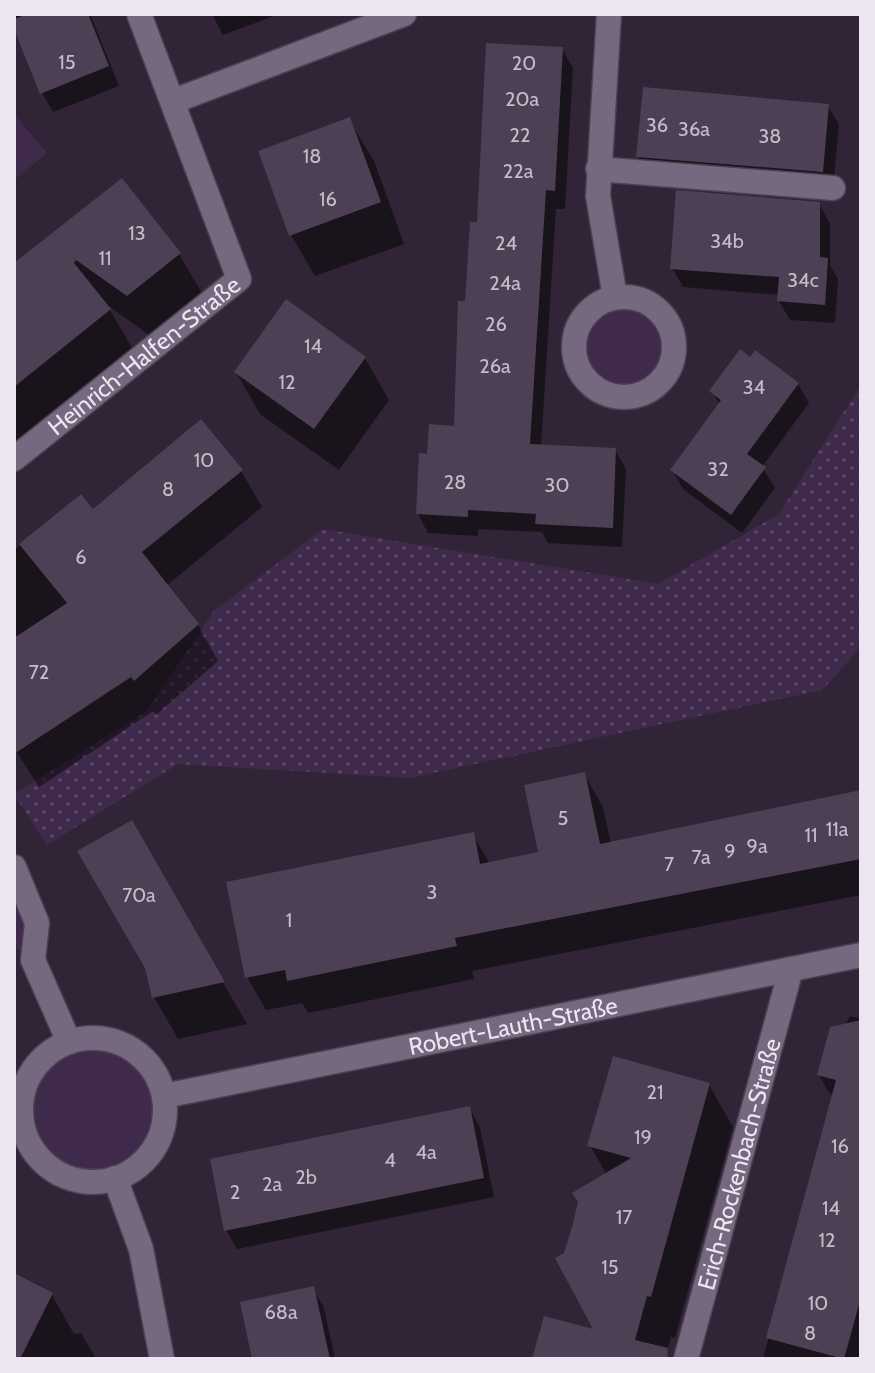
<svg xmlns="http://www.w3.org/2000/svg" width="875" height="1373" font-family="Cabin,sans-serif">
<style>
.grass{fill:#402a4c}
.park{fill:url(#park-dots)}
.shadow{fill:#0007}
.building{fill:#4d4054}
.lines{fill:none;stroke-linecap:round;stroke-linejoin:round}
.minor-casing{stroke:#4b4150;stroke-width:27}
.minor{stroke:#76687e;stroke-width:24}
.labels{text-anchor:middle;dominant-baseline:central;stroke-width:6;stroke-linejoin:round;paint-order:stroke}
.number-label{font-size:20px;fill:#c5bcca}
.street-label{font-size:24px;fill:#ede5f2;stroke:#261a2c}
</style>
<defs>
<pattern id="park-dots" width="8" height="8" patternUnits="userSpaceOnUse" patternTransform="scale(2)"><rect width="8" height="8" fill="#402a4c"/><path d="M2 2h.1M6 6h.1" fill="none" stroke="#5c4966" stroke-width="1.8" stroke-linecap="round"/></pattern>
</defs>
<rect width="100%" height="100%" fill="#302436"/>
<!-- grass -->
<path class="grass" d="M14,114L47,153L14,180Z
M574 347a50 50 0 1 1 100 0a50 50 0 1 1-100 0Z
M14,867L33,960L14,947Z
M21 1110a72 72 0 1 1 144 0a72 72 0 1 1-144 0Z"/>
<!-- park -->
<path class="park" d="M861,385V647L822,690L409,778L178,764L47,845L14,794L147,711L214,611L323,529L658,584L779,514Z"/>
<!-- shadow -->
<path class="shadow" d="M14,14H90L119,86L53,112L42,93Z
M212,14H279L223,35Z
M562,49L573,68L565,209H556L541,446L615,450L626,469L622,547L548,543L542,532L478,529V536L428,533L418,514L429,456L456,428L479,224Z
M828,106L839,125L833,190L649,176L638,157Z
M349,120L374,161L404,244L315,276L291,235Z
M121,181L179,254L203,295L152,337L107,305L134,351L14,451V277Z
M819,204L830,223V265L838,279L835,323L790,320L779,301L780,295L683,287L672,268Z
M365,358L389,400L339,470L260,414L236,372Z
M798,384L809,403L762,467L775,488L742,533L683,489L672,470L720,405L712,391Z
M241,471L262,507L166,586L198,625L218,661L156,715L153,711L39,787L14,748V550L81,497L93,511Z
M584,774L603,807L611,844L861,793V895L472,971L474,979L308,1013L302,1003L266,1010L247,977L473,835L490,864L540,853Z
M131,823L247,1024L178,1039L154,997Z
M850,1016L861,1019V1351L859,1359H763L834,1094L829,1093L819,1075Z
M709,1085L733,1127L675,1338L671,1337L665,1359H534L597,1332L566,1254L606,1174L590,1145Z
M469,1108L480,1127L494,1197L237,1249L226,1230Z
M14,1276L52,1295L74,1334L81,1333L96,1359H14Z
M313,1289L324,1308L335,1359H254Z"/>
<!-- building -->
<path class="building" d="M28,14H88L109,66L40,94L14,29V19Z
M486,43L563,47L555,191L546,190L530,444L616,448L613,528L535,524L536,514L468,510V517L416,514L419,453L427,454L429,424L454,426L458,301H465L470,222H477Z
M643,87L829,104L823,172L636,157Z
M350,117L381,202L289,236L258,151Z
M122,178L181,253L127,296L76,260L74,263L111,309L14,387V263Z
M676,190L820,202V257L828,258L825,305L777,301L779,277L670,269Z
M286,299L366,357L314,429L234,372Z
M740,349L750,357L755,350L799,383L747,454L766,467L731,515L670,470L721,400L709,391Z
M201,419L243,470L142,552L199,624L134,681L131,677L14,754V638L67,603L19,544L81,494L93,509Z
M585,772L600,844L861,790V859L455,938L457,946L287,981L285,970L245,978L226,882L474,832L480,864L538,852L524,785Z
M132,820L225,982L152,998L145,968L77,851Z
M861,1020V1297L844,1359L766,1338L836,1080L817,1075L830,1027Z
M613,1056L710,1083L651,1297L647,1296L635,1340L668,1348L667,1359H532L544,1316L593,1329L555,1258L564,1253L572,1227L578,1202L572,1193L631,1158L587,1146Z
M470,1106L484,1178L224,1231L210,1159Z
M14,1273L53,1293L20,1359H14Z
M314,1286L330,1359H252L240,1302Z"/>
<g class="lines">
<!-- minor casing -->
<g class="minor-casing">
<g id="minor">
<path d="M609,14L598,196L615,297"/>
<path d="M174,101L404,14"/>
<path d="M598,169L833,188"/>
<circle cx="624" cy="347" r="50"/>
<path id="s1" d="M14,459L239,279L139,14"/>
<path d="M14,867L37,923L33,960L69,1042"/>
<circle cx="93" cy="1110" r="72"/>
<path id="s2" d="M164,1096L861,955"/>
<path d="M115,1178L141,1249L162,1359"/>
<path id="s3" d="M686,1359L791,969"/>
</g>
</g>
<!-- minor -->
<use href="#minor" class="minor"/>
</g>
<g class="labels">
<!-- number labels -->
<g class="number-label">
<text x="67" y="62">15</text>
<text x="524" y="63">20</text>
<text x="522" y="99">20a</text>
<text x="657" y="125">36</text>
<text x="694" y="129">36a</text>
<text x="520" y="135">22</text>
<text x="770" y="136">38</text>
<text x="312" y="156">18</text>
<text x="518" y="171">22a</text>
<text x="328" y="199">16</text>
<text x="137" y="233">13</text>
<text x="727" y="241">34b</text>
<text x="506" y="243">24</text>
<text x="105" y="258">11</text>
<text x="803" y="280">34c</text>
<text x="505" y="283">24a</text>
<text x="496" y="324">26</text>
<text x="313" y="346">14</text>
<text x="495" y="366">26a</text>
<text x="287" y="382">12</text>
<text x="754" y="387">34</text>
<text x="204" y="460">10</text>
<text x="718" y="469">32</text>
<text x="455" y="482">28</text>
<text x="557" y="485">30</text>
<text x="168" y="489">8</text>
<text x="81" y="557">6</text>
<text x="39" y="672">72</text>
<text x="563" y="818">5</text>
<text x="837" y="829">11a</text>
<text x="811" y="835">11</text>
<text x="757" y="846">9a</text>
<text x="730" y="851">9</text>
<text x="701" y="857">7a</text>
<text x="669" y="864">7</text>
<text x="432" y="892">3</text>
<text x="139" y="895">70a</text>
<text x="289" y="920">1</text>
<text x="655" y="1092">21</text>
<text x="643" y="1137">19</text>
<text x="840" y="1146">16</text>
<text x="426" y="1152">4a</text>
<text x="390" y="1160">4</text>
<text x="306" y="1177">2b</text>
<text x="272" y="1184">2a</text>
<text x="235" y="1192">2</text>
<text x="831" y="1208">14</text>
<text x="624" y="1217">17</text>
<text x="827" y="1240">12</text>
<text x="610" y="1267">15</text>
<text x="818" y="1303">10</text>
<text x="281" y="1312">68a</text>
<text x="810" y="1333">8</text>
</g>
<!-- street labels -->
<g class="street-label">
<text stroke="none"><textPath href="#s1" startOffset="166">Heinrich-Halfen-Straße</textPath></text>
<text stroke="none"><textPath href="#s2" startOffset="356">Robert-Lauth-Straße</textPath></text>
<text stroke="none"><textPath href="#s3" startOffset="202">Erich-Rockenbach-Straße</textPath></text>
</g>
</g>
<!-- border -->
<rect width="875" height="1373" fill="none" stroke="#ede5f2" stroke-width="32"/>
</svg>
